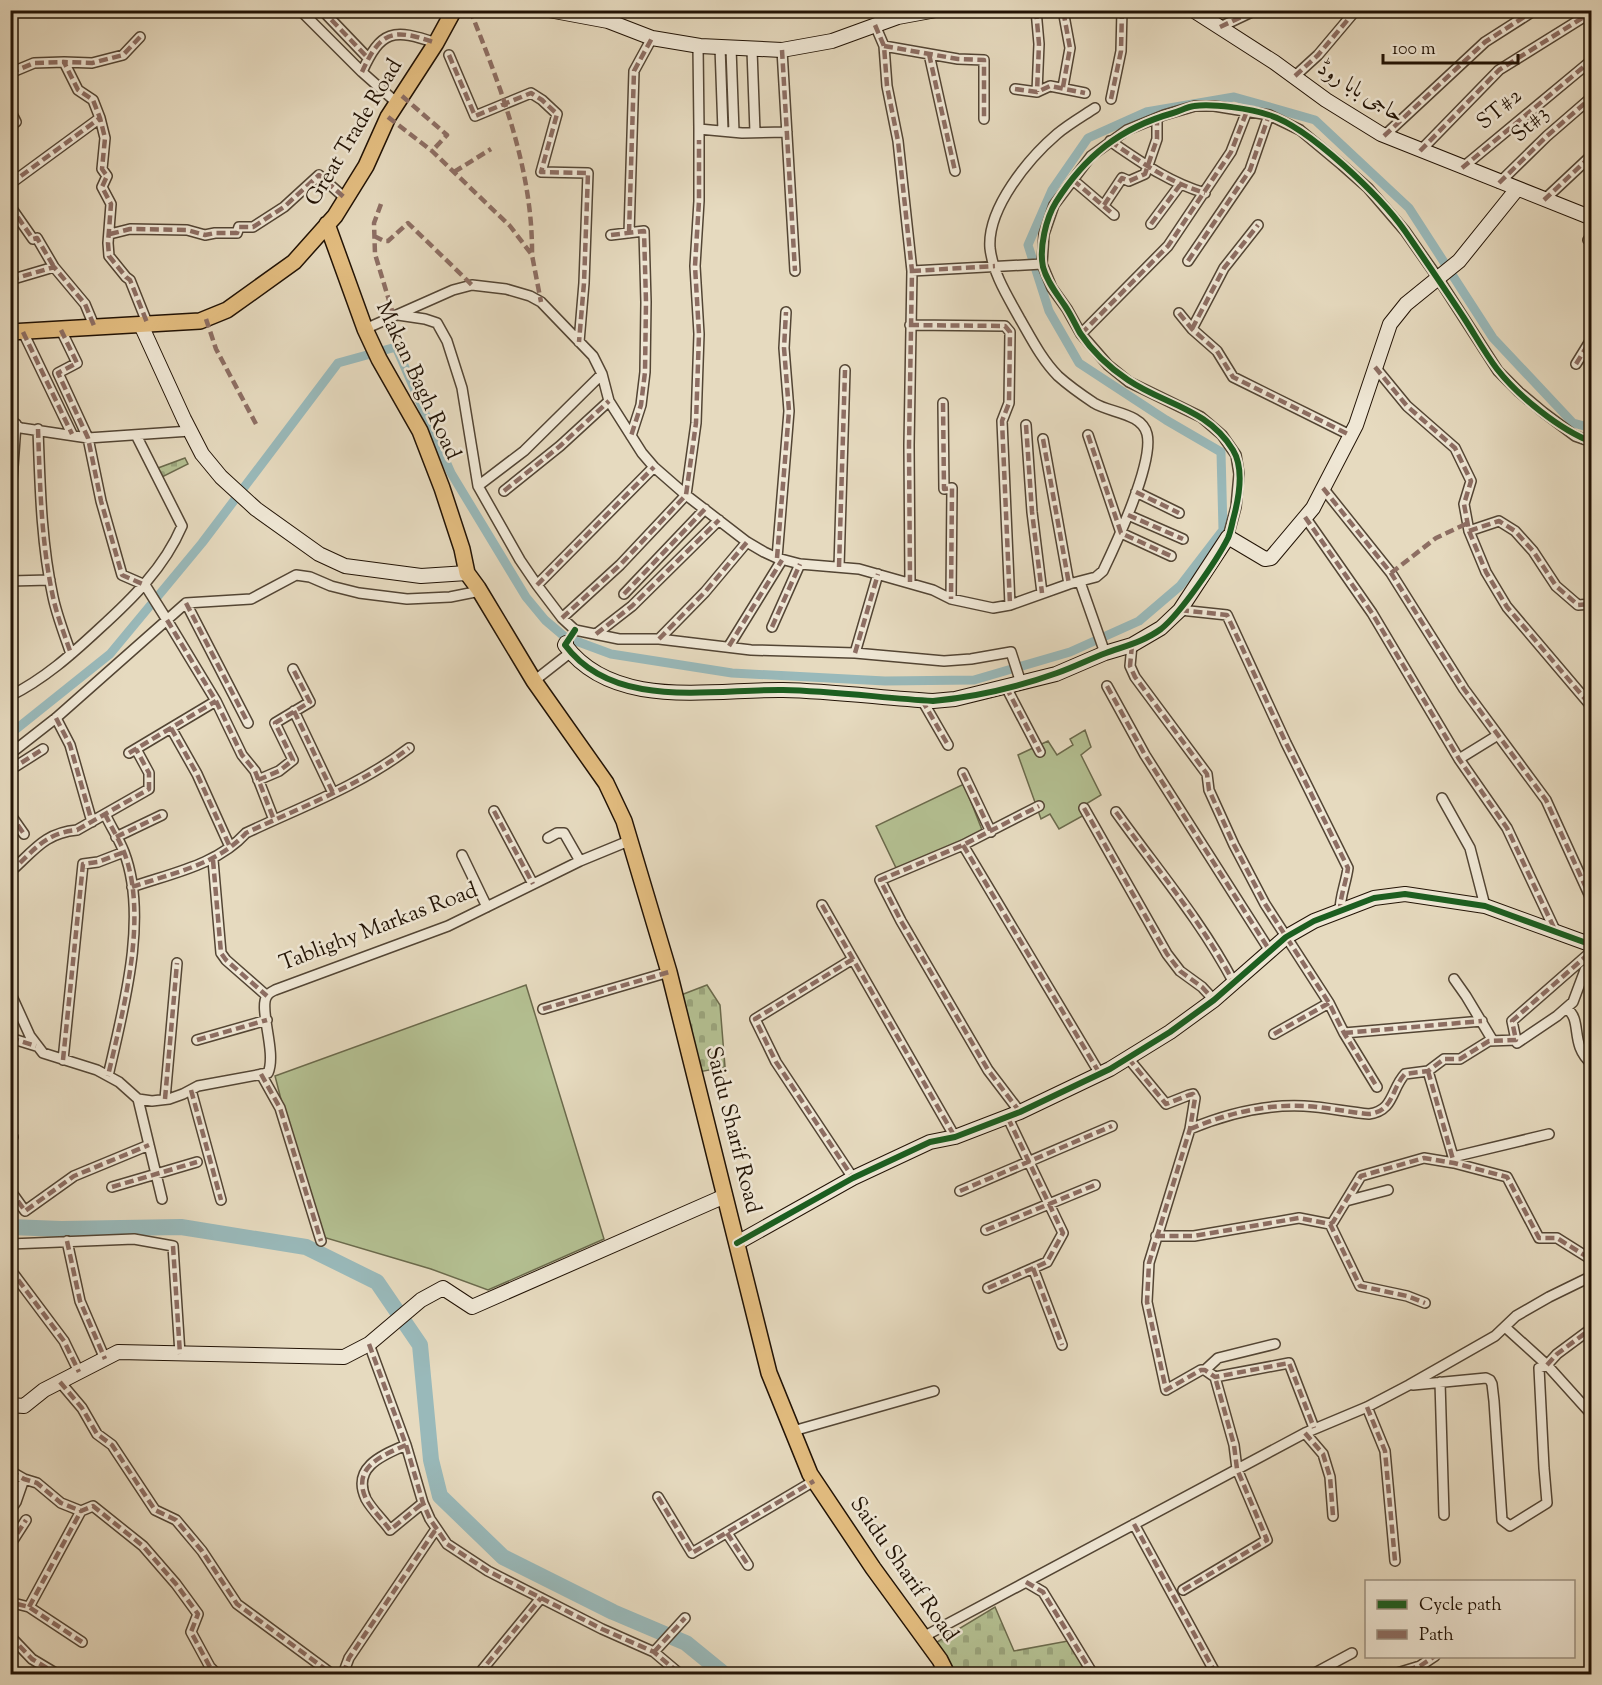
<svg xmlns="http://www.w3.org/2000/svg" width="1602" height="1685" font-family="'Sorts Mill Goudy',Amiri,serif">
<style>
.grass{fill:#b4c092;stroke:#6b6a4c;stroke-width:1.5}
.cemetery{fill:url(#cemetery-stones);stroke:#6b6a4c;stroke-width:1.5}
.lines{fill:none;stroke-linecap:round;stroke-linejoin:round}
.canal{stroke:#99b9ba;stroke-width:9}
.river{stroke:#99b9ba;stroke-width:16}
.street-casing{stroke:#534534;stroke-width:12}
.secondary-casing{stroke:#221305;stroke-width:16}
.primary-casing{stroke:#221305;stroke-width:18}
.street{stroke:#efe7d5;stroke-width:9}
.secondary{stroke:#efe7d5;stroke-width:14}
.primary{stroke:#e3bd80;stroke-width:15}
.quiet{stroke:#8d6e63;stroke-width:4.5;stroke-dasharray:9 4.5;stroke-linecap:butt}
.cycleway-casing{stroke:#efe7d5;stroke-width:10}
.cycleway{stroke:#1b5e20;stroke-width:6}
.labels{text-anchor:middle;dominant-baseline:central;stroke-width:5;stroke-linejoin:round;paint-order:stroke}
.street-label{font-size:22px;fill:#221305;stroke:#efe7d5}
</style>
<defs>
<pattern id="cemetery-stones" width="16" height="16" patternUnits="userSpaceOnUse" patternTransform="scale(1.5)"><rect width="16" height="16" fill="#b4c092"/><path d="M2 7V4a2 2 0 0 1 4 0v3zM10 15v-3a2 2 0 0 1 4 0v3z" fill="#9aa47c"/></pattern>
</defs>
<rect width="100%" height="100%" fill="#e6dabf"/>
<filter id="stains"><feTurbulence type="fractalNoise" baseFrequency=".00333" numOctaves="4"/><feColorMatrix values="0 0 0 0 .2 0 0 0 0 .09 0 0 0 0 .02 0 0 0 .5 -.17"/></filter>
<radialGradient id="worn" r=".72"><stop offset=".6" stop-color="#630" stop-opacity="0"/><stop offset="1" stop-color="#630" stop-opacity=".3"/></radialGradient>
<!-- grass -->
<path class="grass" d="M1085,730L1091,747L1081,755L1101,795L1081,807L1086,814L1059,829L1050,814L1041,819L1018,755L1048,741L1057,755L1073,745L1070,739Z
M964,784L984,835L898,872L876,826Z
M526,985L604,1239L488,1290L431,1269L316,1235L275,1076Z"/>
<!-- cemetery -->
<path class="cemetery" d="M185,458L188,464L162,477L158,468Z
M707,985L720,1005L725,1067L699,1072L681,995Z
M995,1607L1014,1651L1073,1640L1091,1674H955L937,1642Z"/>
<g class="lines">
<!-- canal -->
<path class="canal" d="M10,734L110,654L202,543L338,363L396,347L451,473L526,597L545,620L565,637L611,654L732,673L885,681L974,680L1070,652L1139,621L1180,586L1223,530L1221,452L1166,420L1079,363L1049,311L1028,245L1052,190L1088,138L1146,112L1234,97L1315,120L1409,208L1493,338L1573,423L1592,428"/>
<!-- river -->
<path class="river" d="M10,1227L61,1229L181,1227L306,1247L377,1282L420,1345L431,1460L440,1496L503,1557L613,1612L686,1643L724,1674"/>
<!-- street casing -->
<g class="street-casing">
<path id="street" d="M300,10L362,72L397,103
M322,10L368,58
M753,10H765
M1036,10L1039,44L1037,92
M875,25L884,46L887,86L898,141L912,271L909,445L910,582
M1220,27L1256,10
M140,37L123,55L92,63L64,62L78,90L93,100L100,118L105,138L102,169L107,176L102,187L111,204L108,243L109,256L126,277L130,280L148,325
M698,46L699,129
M884,46L958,59L984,60V119
M720,47L723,131
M731,48L734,132
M752,50L755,132
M782,50L795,271
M929,54L955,171
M449,55L475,116L531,93L542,100L557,114L541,172L588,173L584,283L579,342
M362,72C381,30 393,28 436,43
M10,73L34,63L64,62
M1295,76L1318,55L1356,10
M1063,87L1070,48L1063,10
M1015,89L1037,92L1050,86L1085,93
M1111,99L1121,51L1122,10
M10,110L16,122L10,126
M1384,136L1485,42L1535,10
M1110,141C1141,162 1168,182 1205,193
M1420,151L1499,70L1592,12
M1462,168L1592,60
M1073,180L1114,215
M1499,183L1547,136L1592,97
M10,184L100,118
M1544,200L1592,155
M1104,205L1122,178L1129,181L1145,174L1157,139V118
M10,206L33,239L37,238L54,267
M1151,224L1180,185
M629,233L634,71L652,38
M110,234L130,229L187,230L205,235L215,233H237L239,227H253L284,207L319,175L346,199
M611,235L644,231L646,302L645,372L641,405L631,436
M1588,240L1592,234
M1188,261L1250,170L1269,115
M912,271L1042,264
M10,280L54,267L85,304L95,328
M1179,313L1192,329L1217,351L1233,377L1350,435
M398,315L425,319L437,323L447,341L462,388L478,486L520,560L537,585L562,618L575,630L619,639H659L751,650L855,653L944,661L971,659L1011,652L1021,683
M910,325L1005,326L1010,332L1009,403L1002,421L1010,605
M365,329L453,290L472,285L506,289L530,296L541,302L593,356L602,374L609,401L642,453L654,467L686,495L747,542L764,552L777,558L800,564L859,569L933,590L951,599L993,608L1010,605L1069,584L1096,577L1103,571C1116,544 1154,462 1147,434C1142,413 1110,413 1094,403C1082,395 1068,385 1058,376C1042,360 1031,338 1020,319C1008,297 993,274 990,248C987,208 1029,158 1057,134C1069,124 1083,116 1095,108
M1192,329L1224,268L1258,225
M61,330L77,363L58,373L88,438L101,501L122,575L145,585L167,620L216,701L242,755L255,771L274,820
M23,332L72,434
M1081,334L1168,246L1231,152L1247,111
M1576,364L1592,338
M1375,367L1407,406L1455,448L1471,481L1464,504L1469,531L1486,572L1507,607L1592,707
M943,403L944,489L952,488L951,599
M10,423L21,428L88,438L190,431
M1026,425L1032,512L1042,593
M38,429C40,484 41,542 53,597C57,616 65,636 71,654
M1088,435L1121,533L1171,556
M1043,439L1069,584
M478,486L524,451L602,374
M1323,488L1391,573L1464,689L1546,800L1592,901
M504,491L560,446L609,401
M1136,492L1179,513
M10,509L16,424
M1128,515L1183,539
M1305,517L1372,613L1459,759L1507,828L1555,930
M1469,531L1499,521L1515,531L1533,551L1556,586L1578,605L1592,604
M1228,537L1236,507L1239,474L1236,455L1222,435L1201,417L1129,382L1108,365L1081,334L1067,309L1052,288L1042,264L1044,234L1054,205L1091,156L1127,130L1164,115L1195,106H1214L1269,115L1300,130L1342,165L1368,188L1405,231L1438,278L1498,371L1519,392L1543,412L1575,436L1592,442
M777,558L789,411L784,348L786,312
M839,567L845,370
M10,581L50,580
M1080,582L1105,653
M537,585L654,467
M624,594L705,509
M186,603L248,723
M1180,610L1227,615L1286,743L1348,868C1346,883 1340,896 1340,911
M562,618L620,565L686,495L696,423L699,334L695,266L699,201V129L742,133L787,132
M772,627L800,564
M596,634L632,606L719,520
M659,639L705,592L747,542
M1132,645L1130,666L1135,677L1207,774L1209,790L1234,845L1265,904L1329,1003L1344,1033L1377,1087
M729,646L782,560
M855,653L878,574
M534,681L571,652
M1107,686L1145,755L1270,951
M1006,687L1040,752
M10,696C44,679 71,655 99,629C132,599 164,568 182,526L136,435
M922,700L948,745
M294,711L333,793
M56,718L70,745L92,822
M171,728L197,774L230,847
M129,753L216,701
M10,754L56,718L186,603L251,599L296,575L310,577L331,586L359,593L407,599L450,597L480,591
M1459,759L1498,735
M10,770L43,749
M963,773L991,832
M258,780L279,771L293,760L275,723L310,702L293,669
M1442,798L1470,848L1485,906
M1084,808L1167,954L1180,971L1202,987L1214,1000
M494,811L533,884
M1116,812C1156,868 1202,922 1234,983
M10,814L24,834
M105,814C111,827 119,839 124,852C149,917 123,1010 108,1076
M116,837L162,815
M548,838L557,833H564L580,861
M963,845L1100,1074
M462,855L487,907
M213,860L221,953L226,960L267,996
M10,872C34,851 44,833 77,830L149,789V773L136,749
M132,887C172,873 217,865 246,833C301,807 361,785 409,748
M822,905L955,1137
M853,959L755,1019L776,1062L853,1178
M1454,979L1466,996L1493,1041
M10,992L30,1036L43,1053L97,1070L119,1082L138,1099L152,1101L169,1099L183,1094L198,1086L268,1073C277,1052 258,1008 267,996C268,994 273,991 275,990L448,926L580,861L631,840
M543,1009L669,972
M1567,1009C1583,1020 1569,1045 1592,1064
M1344,1033L1482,1021
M1274,1034L1329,1003
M10,1038L36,1046
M197,1040L267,1020
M1517,1043L1557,1016L1573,1002L1585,970
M1128,1058L1166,1104L1189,1095L1193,1094L1195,1098L1190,1129L1149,1263L1147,1302L1166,1390L1201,1370H1205L1215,1377L1289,1363L1314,1428
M63,1060L83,864L98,862L124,852
M1428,1071L1454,1160
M261,1074L280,1108L321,1241
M191,1090L221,1200
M138,1099L162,1199
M165,1099L177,963
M1020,1112L988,1070L901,921L880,880L963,845L1039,806
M1190,1129C1226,1114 1264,1104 1304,1106C1325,1107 1347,1112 1369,1114C1394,1111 1391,1089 1405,1074L1428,1071L1444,1059H1460L1489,1041L1516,1040L1512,1021L1592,951
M10,1134L13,1137L10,1138
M1453,1157L1549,1134
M112,1187L197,1162
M10,1190L25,1211L74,1176L149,1145
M960,1191L1112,1126
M1346,1201L1388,1190
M1330,1224L1333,1222L1361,1176L1424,1158L1454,1163L1507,1177L1539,1238H1557L1592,1260
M986,1230L1095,1185
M1156,1236H1194L1299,1218L1330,1224L1360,1286L1407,1296L1425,1303
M67,1241L80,1301L105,1359
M10,1244L134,1239L173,1246L180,1354
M1033,1268L1062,1345
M10,1269L64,1341L79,1372
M988,1288L1047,1262L1063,1233L1007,1116
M1505,1327L1547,1365L1592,1415
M369,1344L406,1445L423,1503L430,1519L447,1544L488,1571L602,1629L654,1652L680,1674
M1205,1370L1218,1358L1275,1344
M60,1382L82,1408L97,1434L112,1445L155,1510L176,1520L202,1551L237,1604L332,1674
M1440,1382L1444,1515
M1413,1385L1486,1378L1490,1380L1492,1384L1494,1401L1502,1520L1510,1526L1547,1503L1544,1468L1539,1368L1547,1365L1557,1354L1592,1328
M1367,1407L1385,1451L1395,1561
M793,1431L934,1391
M1305,1433L1323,1454L1330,1477L1333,1516
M406,1445C383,1455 351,1467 366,1499C372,1510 383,1520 390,1530L423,1503
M10,1471L24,1479L37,1483L61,1503L81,1511L93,1506L143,1546L176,1584L198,1614L191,1632L210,1667L217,1674
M658,1497L692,1553L814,1481
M10,1511L16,1502L24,1479
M1134,1524L1216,1674
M727,1533L748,1565
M10,1545L26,1520
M1026,1582L1043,1592L1093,1674
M1183,1590L1267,1540L1237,1469L1234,1445L1215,1377
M17,1604L29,1607L82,1642
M29,1607L81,1511
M10,1636L32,1659L57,1674
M923,1637L1305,1433L1367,1407L1409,1385L1495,1336L1516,1316L1549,1297L1592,1276
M654,1652L685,1618
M343,1674L349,1658L436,1529
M486,1674L482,1670L541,1598
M1313,1674L1352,1653
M1394,1674L1420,1666L1435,1656"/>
</g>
<!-- secondary casing -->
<g class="secondary-casing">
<path id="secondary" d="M549,10L608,21L652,38L700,46L782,50L832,41L898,17L936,10
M1193,10L1274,62L1326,100L1381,134L1592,218
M141,325L184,419L202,454L221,477L256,509L319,554L345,566L421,576L467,573
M566,643L565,645C614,711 712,689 783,690C833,691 883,698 933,701L955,699L1056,674L1105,653L1132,645L1161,628L1180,610L1228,537L1265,559L1271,558L1313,508L1356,425L1390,324L1406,304L1459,261L1517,189
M737,1243L853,1178L930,1142L955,1137L1020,1112L1110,1069L1170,1032L1214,1000L1286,937L1314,921L1374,898L1405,894L1485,906L1592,945
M10,1405L24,1406L44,1390L118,1352L344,1357L369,1344L421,1300L443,1288L472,1307L725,1196"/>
</g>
<!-- primary casing -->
<g class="primary-casing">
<path id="primary" d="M327,224L365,329L379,359L420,431L442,488L462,549L467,573L478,588L534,681L606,783L624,821L669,972L769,1373L810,1474L873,1568L940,1660L947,1674
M10,332L200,321L227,310L294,262L335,216L366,166L388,117L436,43L454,10"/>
</g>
<!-- street -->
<use href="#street" class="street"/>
<!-- secondary -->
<use href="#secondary" class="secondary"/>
<!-- primary -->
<use href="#primary" class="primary"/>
<!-- quiet -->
<path class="quiet" d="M322,10L368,58
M470,10C501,88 533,170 532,255
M1036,10L1039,44L1037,92
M875,25L884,46L887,86L898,141L912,271L909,445L910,582
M1220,27L1256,10
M140,37L123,55L92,63L64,62L78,90L93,100L100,118L105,138L102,169L107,176L102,187L111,204L108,243L109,256L126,277L130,280L148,325
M884,46L958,59L984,60V119
M782,50L795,271
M929,54L955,171
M449,55L475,116L531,93L542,100L557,114L541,172L588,173L584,283L579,342
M362,72C381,30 393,28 436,43
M10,73L34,63L64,62
M1295,76L1318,55L1356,10
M1063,87L1070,48L1063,10
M1015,89L1037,92L1050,86L1085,93
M402,96L447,135L432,151
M1111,99L1121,51L1122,10
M10,110L16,122L10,126
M388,117L432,151L510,226L532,255L541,302
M1384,136L1485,42L1535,10
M1110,141C1141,162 1168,182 1205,193
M1420,151L1499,70L1592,12
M1462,168L1592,60
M454,172L491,149
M1073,180L1114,215
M1499,183L1547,136L1592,97
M10,184L100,118
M1544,200L1592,155
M381,204L374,223L375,254L394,317
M1104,205L1122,178L1129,181L1145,174L1157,139V118
M10,206L33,239L37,238L54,267
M1589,217L1592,213
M1151,224L1180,185
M629,233L634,71L652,38
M110,234L130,229L187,230L205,235L215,233H237L239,227H253L284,207L319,175L346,199
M611,235L644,231L646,302L645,372L641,405L631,436
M374,236L384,241H388L408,223L472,285
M1588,240L1592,234
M1188,261L1250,170L1269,115
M912,271L995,266
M10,280L54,267L85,304L95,328
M1179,313L1192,329L1217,351L1233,377L1350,435
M206,319L216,349L256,424
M910,325L1005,326L1010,332L1009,403L1002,421L1010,605
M1192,329L1224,268L1258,225
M61,330L77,363L58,373L88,438L101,501L122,575L145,585
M23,332L72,434
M1081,334L1168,246L1231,152L1247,111
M1576,364L1592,338
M1375,367L1407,406L1455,448L1471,481L1464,504L1469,531L1486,572L1507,607L1592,707
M943,403L944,489L952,488L951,599
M1026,425L1032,512L1042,593
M38,429C40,484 41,542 53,597C57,616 65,636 71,654
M1088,435L1121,533L1171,556
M1043,439L1069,584
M1323,488L1391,573L1464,689L1546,800L1592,901
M504,491L560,446L609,401
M1136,492L1179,513
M10,509L16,424
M1128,515L1183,539
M1305,517L1372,613L1459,759L1507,828L1555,930
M1469,531L1499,521L1515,531L1533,551L1556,586L1578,605L1592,604
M777,558L789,411L784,348L786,312
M839,567L845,370
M1391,573L1436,538L1468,523
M537,585L654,467
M624,594L705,509
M186,603L248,723
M1180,610L1227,615L1286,743L1348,868C1346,883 1340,896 1340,911
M562,618L620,565L686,495L696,423L699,334L695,266L699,201V140
M167,620L216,701L242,755L255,771L274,820
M772,627L800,564
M596,634L632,606L719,520
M659,639L705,592L747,542
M1132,645L1130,666L1135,677L1207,774L1209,790L1234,845L1265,904L1329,1003L1344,1033L1377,1087
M729,646L782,560
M855,653L878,574
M1107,686L1145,755L1270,951
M1006,687L1040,752
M922,700L948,745
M294,711L333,793
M56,718L70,745L92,822
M171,728L197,774L230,847
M129,753L216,701
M10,770L43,749
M963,773L991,832
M258,780L279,771L293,760L275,723L310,702L293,669
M1084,808L1167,954L1180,971L1202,987L1214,1000
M494,811L533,884
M1116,812C1156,868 1202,922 1234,983
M10,814L24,834
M105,814C111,827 119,839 124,852C149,917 123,1010 108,1076
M116,837L162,815
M963,845L1100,1074
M213,860L221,953L226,960L267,996
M10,872C34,851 44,833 77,830L149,789V773L136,749
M132,887C172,873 217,865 246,833C301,807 361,785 409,748
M822,905L955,1137
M853,959L755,1019L776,1062L853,1178
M10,994H11
M543,1009L669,972
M1344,1033L1482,1021
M1274,1034L1329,1003
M10,1038L36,1046
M197,1040L267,1020
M1128,1058L1166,1104L1189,1095L1193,1094L1195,1098L1190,1129L1149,1263L1147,1302L1166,1390L1201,1370H1205L1215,1377L1289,1363L1314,1428
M63,1060L83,864L98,862L124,852
M1428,1071L1454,1163
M261,1074L280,1108L321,1241
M191,1090L221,1200
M165,1099L177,963
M1020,1112L988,1070L901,921L880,880L963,845L1039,806
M1190,1129C1226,1114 1264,1104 1304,1106C1325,1107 1347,1112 1369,1114C1394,1111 1391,1089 1405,1074L1428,1071L1444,1059H1460L1489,1041L1516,1040L1512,1021L1592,951
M10,1134L13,1137L10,1138
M112,1187L197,1162
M10,1190L25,1211L74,1176L149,1145
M960,1191L1112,1126
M1330,1224L1333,1222L1361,1176L1424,1158L1454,1163L1507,1177L1539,1238H1557L1592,1260
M986,1230L1095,1185
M1156,1236H1194L1299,1218L1330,1224L1360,1286L1407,1296L1425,1303
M67,1241L80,1301L105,1359
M173,1246L180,1354
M1033,1268L1062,1345
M10,1269L64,1341L79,1372
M988,1288L1047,1262L1063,1233L1007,1116
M369,1344L406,1445L423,1503L430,1519L447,1544L488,1571L602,1629L654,1652L680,1674
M1547,1365L1557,1354L1592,1328
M60,1382L82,1408L97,1434L112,1445L155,1510L176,1520L202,1551L237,1604L332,1674
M1367,1407L1385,1451L1395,1561
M1305,1433L1323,1454L1330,1477L1333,1516
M406,1445C383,1455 351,1467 366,1499C372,1510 383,1520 390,1530L423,1503
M10,1471L24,1479L37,1483L61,1503L81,1511L93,1506L143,1546L176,1584L198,1614L191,1632L210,1667L217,1674
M658,1497L692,1553L814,1481
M1134,1524L1216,1674
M727,1533L748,1565
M10,1545L26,1520
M1026,1582L1043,1592L1093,1674
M1183,1590L1267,1540L1237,1469L1234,1445L1215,1377
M17,1604L29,1607L82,1642
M29,1607L81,1511
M10,1636L32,1659L57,1674
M654,1652L685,1618
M1324,1668L1327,1674
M343,1674L349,1658L436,1529
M486,1674L482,1670L541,1598
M1394,1674L1420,1666L1435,1656"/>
<!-- cycleway casing -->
<g class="cycleway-casing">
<path id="cycleway" d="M575,630L565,645C614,711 712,689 783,690C833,691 883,698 933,701C974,697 1018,687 1057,673C1074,667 1090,659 1106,653C1125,646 1145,641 1161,629C1180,614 1217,560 1228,538C1231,531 1232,523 1234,516C1239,497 1244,468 1233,450C1207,408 1165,405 1128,380C1110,368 1092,351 1080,333C1075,324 1071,315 1065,306C1057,294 1047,282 1043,267C1039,248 1046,218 1056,202C1085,156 1120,128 1173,113C1180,111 1187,107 1194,106C1212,103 1252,109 1269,115C1309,127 1381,197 1405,231C1425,260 1445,289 1464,318C1475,335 1485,353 1497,369C1518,396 1560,430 1592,442
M737,1243L853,1178L930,1142L955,1137L1020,1112L1110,1069L1170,1032L1214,1000L1286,937L1314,921L1374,898L1405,894L1485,906L1592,945"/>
</g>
<!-- cycleway -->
<use href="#cycleway" class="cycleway"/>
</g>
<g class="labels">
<!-- street labels -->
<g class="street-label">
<text transform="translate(1360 93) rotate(32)">حاجی بابا روڈ</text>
<text transform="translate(1500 110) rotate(-40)">ST#2</text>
<text transform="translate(1531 125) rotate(-43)">St#3</text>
<text transform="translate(355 133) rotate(-59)">Great Trade Road</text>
<text transform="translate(417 381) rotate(65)">Makan Bagh Road</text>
<text transform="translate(379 928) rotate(-21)">Tablighy Markas Road</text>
<text transform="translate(732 1130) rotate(76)">Saidu Sharif Road</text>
<text transform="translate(903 1570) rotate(55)">Saidu Sharif Road</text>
</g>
</g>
<!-- margin -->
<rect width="1602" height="1685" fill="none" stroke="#e6dabf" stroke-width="36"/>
<rect x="12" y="12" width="1578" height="1661" fill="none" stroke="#221305" stroke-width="3"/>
<rect x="18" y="18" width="1566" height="1649" fill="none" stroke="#221305" stroke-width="1.5"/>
<!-- legend -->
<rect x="1365" y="1580" width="210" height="78" fill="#efe7d5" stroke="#9d9282" stroke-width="1.5"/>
<rect x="1377" y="1600" width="30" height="9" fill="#1b5e20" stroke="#9d9282" stroke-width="1.5"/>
<text x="1419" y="1610" font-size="18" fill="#221305">Cycle path</text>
<rect x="1377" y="1630" width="30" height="9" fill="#8d6e63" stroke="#9d9282" stroke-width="1.5"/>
<text x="1419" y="1640" font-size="18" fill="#221305">Path</text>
<!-- scale -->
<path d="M1383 54v9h135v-9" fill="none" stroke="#221305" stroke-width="3"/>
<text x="1392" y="54" font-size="18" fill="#221305" stroke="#efe7d5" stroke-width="4.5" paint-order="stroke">100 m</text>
<rect width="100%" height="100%" filter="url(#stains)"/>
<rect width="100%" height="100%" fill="url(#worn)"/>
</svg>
